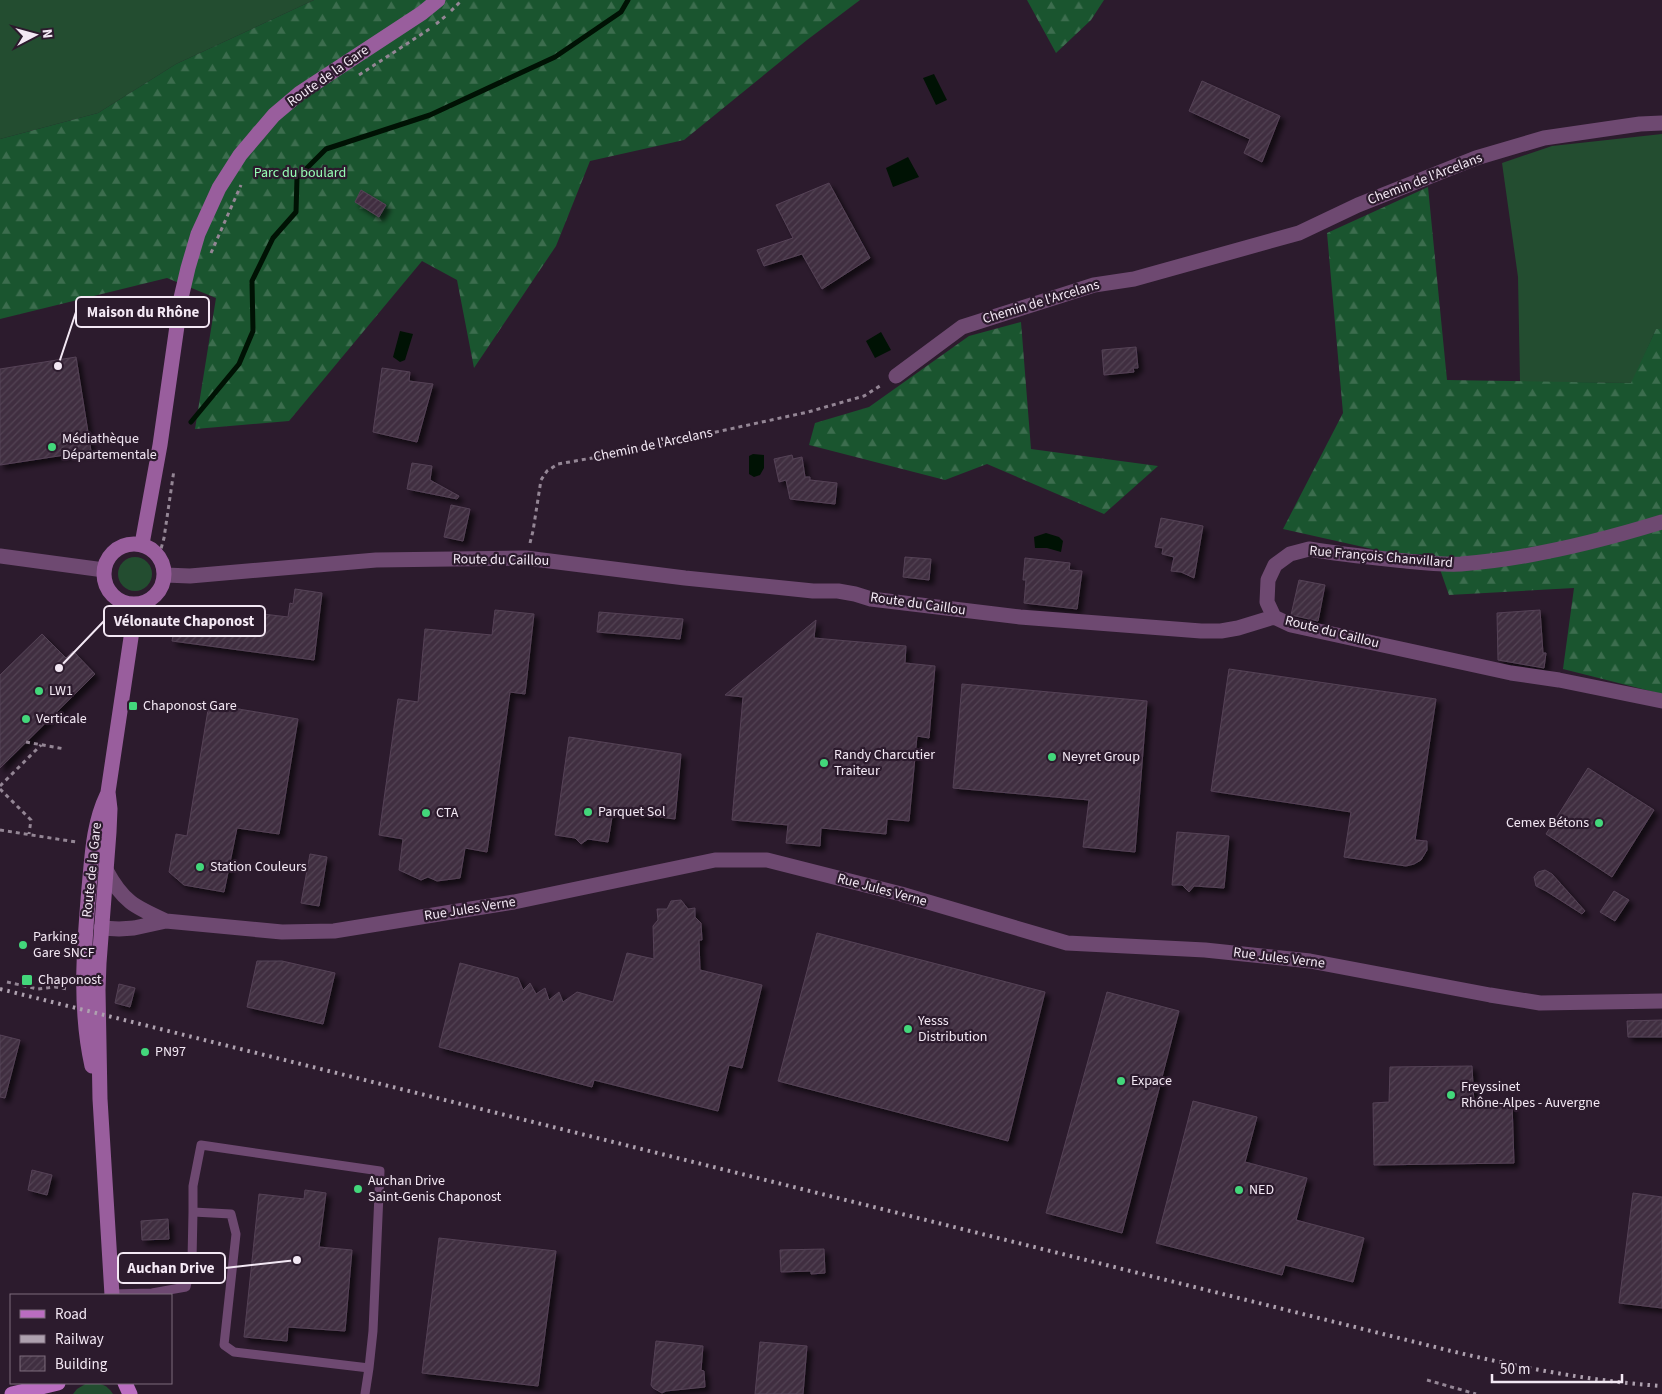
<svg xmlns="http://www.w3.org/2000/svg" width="1662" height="1394" font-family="'Source Sans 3',sans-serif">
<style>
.grass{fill:#234d30}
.forest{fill:url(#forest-firs)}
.water{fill:#001204}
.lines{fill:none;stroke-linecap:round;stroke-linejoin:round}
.stream{stroke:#001204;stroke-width:5}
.building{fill:url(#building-hatch);stroke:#554256;filter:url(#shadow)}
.path{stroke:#948695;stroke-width:3;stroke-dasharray:4 4;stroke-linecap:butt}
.lane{stroke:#6e4971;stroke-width:9}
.street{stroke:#6e4971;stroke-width:15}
.secondary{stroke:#995e9d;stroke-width:15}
.primary{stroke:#ba6dc0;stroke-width:15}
.rail{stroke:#aea1af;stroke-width:4;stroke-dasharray:2.5 5;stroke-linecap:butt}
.poi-dot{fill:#43d77b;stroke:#2c1b2d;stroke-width:2}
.labels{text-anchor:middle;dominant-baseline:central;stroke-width:4.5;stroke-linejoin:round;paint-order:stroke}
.street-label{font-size:14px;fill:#f3e8f4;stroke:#2c1b2d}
.park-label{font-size:14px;fill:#96fdb4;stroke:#2c1b2d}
.poi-label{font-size:14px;fill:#f3e8f4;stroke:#2c1b2d;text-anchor:start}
.leader{fill:none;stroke:#f3e8f4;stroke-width:2}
.callout-dot{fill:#f3e8f4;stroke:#2c1b2d;stroke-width:2}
.callout{fill:#2c1b2d;stroke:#f3e8f4;stroke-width:2}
.callout-label{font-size:15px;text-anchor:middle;font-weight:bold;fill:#f3e8f4}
</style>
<defs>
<pattern id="forest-firs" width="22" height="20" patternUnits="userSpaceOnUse" patternTransform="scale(1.25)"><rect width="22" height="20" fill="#1a552f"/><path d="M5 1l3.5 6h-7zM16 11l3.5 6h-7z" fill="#3c6d4e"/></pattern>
<pattern id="building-hatch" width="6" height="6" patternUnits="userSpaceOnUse" patternTransform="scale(1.25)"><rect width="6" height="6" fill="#402f41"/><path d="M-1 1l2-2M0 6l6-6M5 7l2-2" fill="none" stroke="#534354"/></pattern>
<filter id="shadow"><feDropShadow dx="4.5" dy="4.5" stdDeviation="2.5" flood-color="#0009"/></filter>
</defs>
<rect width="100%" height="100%" fill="#2c1b2d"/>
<!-- grass -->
<path class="grass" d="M0,0H314L176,64L98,113L0,139Z
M1662,134V329H1656L1632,383L1520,382L1518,277L1502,163L1552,146Z
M118 574a17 17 0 1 1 34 0a17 17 0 1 1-34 0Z
M87,1383C99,1383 106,1383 113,1394H73L77,1389Z"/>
<!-- forest -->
<path class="forest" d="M314,0H860L807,40L684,140L590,161L556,246L474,368L457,280L422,261L289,421L195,429L216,298L167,278L0,319V139L98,113L176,64Z
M1027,0H1104L1091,20L1056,53Z
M1428,187L1447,380L1631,383L1656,329H1662V694L1563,669L1574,588L1449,595L1435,555L1390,553L1283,529L1343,413L1327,233Z
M1021,322L1031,449L1158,466L1104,514L987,464L945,480L809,445L815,423L869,407L969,336Z"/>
<!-- water -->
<path class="water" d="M934,74L947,100L936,105L923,78Z
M908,157L919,177L893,187L886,168Z
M400,331L413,334L405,360L400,362L393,357Z
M881,332L891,350L875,358L866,341Z
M753,454L764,455V468L760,475L754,477L749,474V456Z
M1046,533L1059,537L1063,541L1061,552L1047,548H1035L1034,537Z"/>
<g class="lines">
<!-- stream -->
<path class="stream" d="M191,422L239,364L253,331L252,281L273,238L296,212L297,178L326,149L430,115L555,57L621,12L628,0"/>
</g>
<!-- building -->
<path class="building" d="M1202,81L1280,116L1262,162L1244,153L1250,139L1189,111Z
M829,183L870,258L822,289L802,254L764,266L757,250L793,238L776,205Z
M361,190L386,205L379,217L355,202Z
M1136,347L1138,368H1133L1134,372L1104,375L1102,350Z
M76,357L91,451L0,465V369Z
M382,368L410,372L409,381L433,384L417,442L373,432Z
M792,455L793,459L802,457L805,477H810V480L837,483L835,504L790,499L786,480L779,482L774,459Z
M412,463L432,466L430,480L459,496L457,499L407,489Z
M451,505L470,509L463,541L444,537Z
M1161,518L1203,526L1194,578L1181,572L1171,571L1174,557L1162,554L1163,548L1155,547Z
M905,557L931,559L929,580L903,577Z
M1025,558L1070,563L1069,570L1082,571L1077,609L1024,603L1026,580H1023Z
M1299,580L1325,585L1318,621L1291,615Z
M295,589L322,593L314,660L172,641L176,618L188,620L190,608L213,612L214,608L288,617L290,603L293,604Z
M495,610L534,614L525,694L510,692L487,852L465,848L460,878L437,881L428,877L421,880L399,870L403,839L379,835L398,699L418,702L425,629L492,635Z
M1540,610L1543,653H1546L1544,668L1498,660L1497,613Z
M599,612L683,619L680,639L597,632Z
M816,620L814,638L906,646L905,663L935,666L929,738L917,736L909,821L887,819L886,834L821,828L820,846L786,843L788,825L732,820L743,697L725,695Z
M42,634L66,658L73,651L95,674L0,768V675Z
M1229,669L1436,699L1415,840L1427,841V850L1421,860L1414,864L1406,866L1344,857L1351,812L1211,791Z
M962,684L1147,701L1135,852L1083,847L1089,800L953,788Z
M209,704L298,719L279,834L237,828L224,892L184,885L169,872L176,834L187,836Z
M569,737L681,754L675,819L613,811L608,842L588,839L581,844L575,838L555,835Z
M1588,768L1654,810L1612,877L1546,834Z
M1177,832L1229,836L1224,888L1194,886L1189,892L1182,885H1172Z
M310,854L327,857L319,906L301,903Z
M1545,870L1552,874L1585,911L1582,914L1546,891L1536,886L1534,877L1538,872Z
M1614,891L1629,900L1615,921L1600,912Z
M681,900L688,909L695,908V917L701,923L702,940H699L700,970L762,985L742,1068L729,1065L718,1111L594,1080L592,1087L439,1047L460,963L518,978L523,990L530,983L536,994L545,988L549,1000L559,992L563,1002L577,992L613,1002L627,953L654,959L653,926L658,920L657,909H667L671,901Z
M817,933L1045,992L1008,1141L778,1081Z
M257,961H282L335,973L323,1024L247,1007Z
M119,984L135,988L130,1007L115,1003Z
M1107,992L1179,1011L1122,1233L1046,1213Z
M1662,1020V1037H1628L1627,1021Z
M0,1035L20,1040L5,1098L0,1097Z
M1472,1066L1474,1104L1512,1102L1514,1163L1374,1165L1373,1103L1389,1102L1390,1067Z
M1193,1101L1257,1117L1245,1162L1307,1178L1296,1220L1364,1238L1353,1282L1285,1265L1282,1275L1156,1243Z
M32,1170L52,1175L47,1195L28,1190Z
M305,1190L326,1193L319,1247L352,1250L345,1331L288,1327L287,1341L244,1337L259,1194L304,1199Z
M1633,1193L1662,1197V1308L1619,1303Z
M168,1219L169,1239L142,1240L141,1221Z
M439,1238L556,1251L538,1386L422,1373Z
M824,1249L825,1273L811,1274V1271L781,1272L780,1250Z
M656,1341L703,1346L701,1370L704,1371L705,1387L666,1391L662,1393L653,1388L651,1385Z
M760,1342L807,1346L803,1394H755Z"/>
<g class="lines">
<!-- path -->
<path class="path" d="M451,11L462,0
M436,24L447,15
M359,75L431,28
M211,253L241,185
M530,543L533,531L541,480L547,471L558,464L615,454L808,412L864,396L883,384
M159,556L164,538L174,470
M26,742L65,749
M0,786L41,745
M0,789L31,820L29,834
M0,830L76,842V845
M7,982L38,989L55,987L68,989
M1427,1380L1476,1394"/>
<!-- lane -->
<path class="lane" d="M193,1212V1186L201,1145L380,1171L373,1331L369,1368
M112,1294L152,1293L186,1287L192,1260L193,1212L231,1214L236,1234L224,1345L234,1352L369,1368L365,1394"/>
<!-- street -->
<path class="street" d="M896,376L962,327L1094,285L1134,279L1299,233L1358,205L1476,158L1544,138L1640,124L1662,123
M0,556L104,570
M165,575L190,576L376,560L526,558L685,578L813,591H838L855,594L871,599L1020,617L1201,631H1221L1238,628L1274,617L1291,625L1511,673L1559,680L1662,701
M1274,617L1267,602L1268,580L1275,565L1290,554L1309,549C1338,554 1367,557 1396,560C1417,562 1439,565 1461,564C1529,559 1597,542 1662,522
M106,870C123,902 135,907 166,921
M101,928L119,929L134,928L166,921L282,932L334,931L514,902L715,860H767L901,894L1067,943L1205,950L1310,961L1490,995L1540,1003L1662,1001"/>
<!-- secondary -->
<path class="secondary" d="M104 574a30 30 0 1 1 60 0a30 30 0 1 1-60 0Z
M142,544L160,445L181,298L188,268L198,234L219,188L240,155L274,115L300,93L422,13L438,0
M92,1066C79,1008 84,947 89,888C92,857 93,824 107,795
M112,1295L100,1099L98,990L99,963L109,832L110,809L108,792L136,604"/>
<!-- primary -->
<path class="primary" d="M125,1383L130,1394
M12,1394L58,1383"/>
<!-- rail -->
<path class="rail" d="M0,989L1447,1350C1518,1367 1589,1381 1662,1386"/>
</g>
<!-- markers -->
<g class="poi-dot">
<circle cx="52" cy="447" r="5"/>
<circle cx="39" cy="691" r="5"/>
<rect x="128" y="701" width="10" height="10" rx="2.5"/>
<circle cx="26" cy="719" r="5"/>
<circle cx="1052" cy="757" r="5"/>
<circle cx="824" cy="763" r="5"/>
<circle cx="588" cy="812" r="5"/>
<circle cx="426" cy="813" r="5"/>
<circle cx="1599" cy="823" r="5"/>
<circle cx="200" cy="867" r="5"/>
<circle cx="23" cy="945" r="5"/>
<rect x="21" y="974" width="12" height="12" rx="2.5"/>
<circle cx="908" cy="1029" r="5"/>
<circle cx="145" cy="1052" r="5"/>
<circle cx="1121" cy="1081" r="5"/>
<circle cx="1451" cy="1095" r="5"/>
<circle cx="358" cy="1189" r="5"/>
<circle cx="1239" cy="1190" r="5"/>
</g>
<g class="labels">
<!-- street labels -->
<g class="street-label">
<text transform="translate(328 76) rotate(-35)">Route de la Gare</text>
<text transform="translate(1425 179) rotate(-21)">Chemin de l'Arcelans</text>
<text transform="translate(1041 302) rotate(-17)">Chemin de l'Arcelans</text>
<text transform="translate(653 445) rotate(-12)">Chemin de l'Arcelans</text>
<text transform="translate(1381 557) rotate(5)">Rue François Chanvillard</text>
<text transform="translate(501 560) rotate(1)">Route du Caillou</text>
<text transform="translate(918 604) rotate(8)">Route du Caillou</text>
<text transform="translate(1332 632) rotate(14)">Route du Caillou</text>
<text transform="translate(92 870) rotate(-84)">Route de la Gare</text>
<text transform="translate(882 890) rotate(15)">Rue Jules Verne</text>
<text transform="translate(470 909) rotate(-9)">Rue Jules Verne</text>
<text transform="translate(1279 958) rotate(7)">Rue Jules Verne</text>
</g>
<!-- park labels -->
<g class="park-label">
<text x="300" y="173">Parc du boulard</text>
</g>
<!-- poi labels -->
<g class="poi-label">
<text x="62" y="439">Médiathèque<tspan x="62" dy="16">Départementale</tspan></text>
<text x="49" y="691">LW1</text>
<text x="143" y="706">Chaponost Gare</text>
<text x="36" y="719">Verticale</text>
<text x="834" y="755">Randy Charcutier<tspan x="834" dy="16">Traiteur</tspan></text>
<text x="1062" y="757">Neyret Group</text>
<text x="598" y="812">Parquet Sol</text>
<text x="436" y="813">CTA</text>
<text x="1589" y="823" text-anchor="end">Cemex Bétons</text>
<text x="210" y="867">Station Couleurs</text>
<text x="33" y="937">Parking<tspan x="33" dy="16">Gare SNCF</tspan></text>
<text x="38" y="980">Chaponost</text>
<text x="918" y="1021">Yesss<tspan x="918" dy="16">Distribution</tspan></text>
<text x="155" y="1052">PN97</text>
<text x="1131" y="1081">Expace</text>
<text x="1461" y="1087">Freyssinet<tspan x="1461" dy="16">Rhône-Alpes - Auvergne</tspan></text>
<text x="368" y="1181">Auchan Drive<tspan x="368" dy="16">Saint-Genis Chaponost</tspan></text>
<text x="1249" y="1190">NED</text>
</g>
</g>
<!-- callouts -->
<path class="leader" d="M58 366L76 312M59 668L104 621M297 1260L225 1268"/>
<g class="callout-dot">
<circle cx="58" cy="366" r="5"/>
<circle cx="59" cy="668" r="5"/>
<circle cx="297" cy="1260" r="5"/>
</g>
<g class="callout">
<rect x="76" y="297" width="133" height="30" rx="5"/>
<rect x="104" y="606" width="161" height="30" rx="5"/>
<rect x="118" y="1253" width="107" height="30" rx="5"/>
</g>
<g class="callout-label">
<text x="143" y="317">Maison du Rhône</text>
<text x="184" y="626">Vélonaute Chaponost</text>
<text x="171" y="1273">Auchan Drive</text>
</g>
<!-- legend -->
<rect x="10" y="1294" width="162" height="90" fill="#2c1b2d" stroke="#7c6d7d"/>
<rect x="20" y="1310" width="25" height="8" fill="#ba6dc0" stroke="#7c6d7d"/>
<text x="55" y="1319" font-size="15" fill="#f3e8f4">Road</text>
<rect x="20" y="1335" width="25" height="8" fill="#aea1af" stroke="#7c6d7d"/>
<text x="55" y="1344" font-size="15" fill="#f3e8f4">Railway</text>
<rect x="20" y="1356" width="25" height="15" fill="url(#building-hatch)" stroke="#7c6d7d"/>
<text x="55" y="1369" font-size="15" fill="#f3e8f4">Building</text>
<!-- north arrow -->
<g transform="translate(35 35) rotate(84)" stroke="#2c1b2d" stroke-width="4" paint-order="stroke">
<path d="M0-4L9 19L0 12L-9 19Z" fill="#f3e8f4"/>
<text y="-8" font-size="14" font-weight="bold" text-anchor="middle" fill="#f3e8f4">N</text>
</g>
<!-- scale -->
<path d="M1492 1374v8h130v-8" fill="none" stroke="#f3e8f4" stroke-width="2.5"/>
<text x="1500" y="1374" font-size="15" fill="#f3e8f4" stroke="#2c1b2d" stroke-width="4" paint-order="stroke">50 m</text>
</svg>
